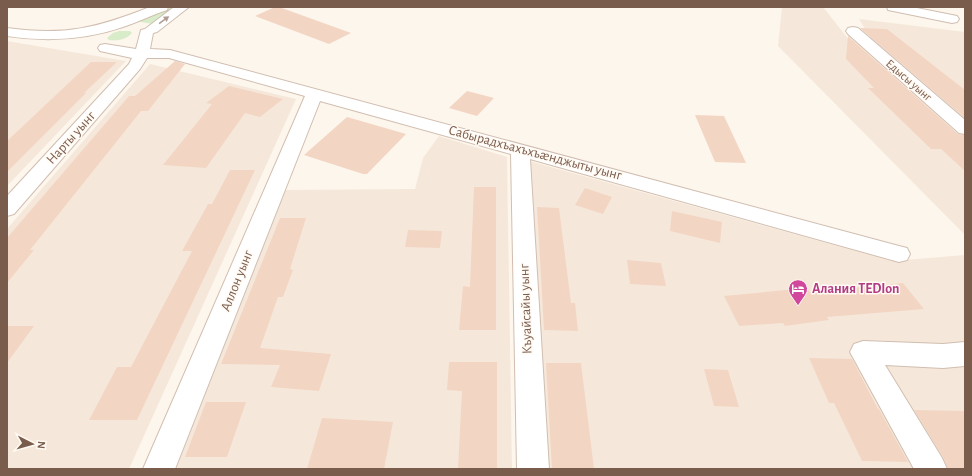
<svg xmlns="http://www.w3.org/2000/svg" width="972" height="476" font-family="'Alegreya Sans',sans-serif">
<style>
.residential{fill:#f5e8da}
.green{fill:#d8ecc9}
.building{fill:#f3d5c3}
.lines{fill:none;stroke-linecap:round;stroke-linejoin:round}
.minor-casing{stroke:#d1beb0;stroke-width:2}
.minor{fill:#fff;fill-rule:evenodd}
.oneway{fill:#af9d94}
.labels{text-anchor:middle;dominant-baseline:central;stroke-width:3;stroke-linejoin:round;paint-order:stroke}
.far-street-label{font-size:12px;fill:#7a5c4d;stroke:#fffaf3}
.street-label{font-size:14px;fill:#7a5c4d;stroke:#fffaf3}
.hotel-label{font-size:14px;font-weight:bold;fill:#b23c85;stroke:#fffaf3;text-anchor:start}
</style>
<rect width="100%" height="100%" fill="#fdf6ec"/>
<!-- residential -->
<path class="residential" d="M782,7H823L850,41L965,143V235L778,46Z
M859,19L965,32V121L875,45Z
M7,41L126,61L7,186Z
M150,64L296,99L129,469H7V229Z
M439,136L507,157L512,469H174L285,190L415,189L423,158Z
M529,161L892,261L965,255V469H546Z"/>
<!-- green -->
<path class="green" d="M172,7H176L153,24L135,21Z
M119,31H130L132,33C126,40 117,41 109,40L107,38L113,33Z"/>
<!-- building -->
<path class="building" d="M275,7H279L351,33L329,44L255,16Z
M860,28L887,29L965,90V118Z
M848,36L958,134L965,135V171L941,149H931L868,88H874L846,59Z
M175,61L185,64L148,111H141L30,250H34L7,283V238L129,96H135Z
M91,62H117L84,93H86L7,172V141Z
M229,86L283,99L260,117L245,113L206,168L163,165L212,104L206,103Z
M467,91L494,98L477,116L449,108Z
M695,115L724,116L746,163L715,162Z
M347,117L406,134L367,174H363L304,155Z
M230,170H255L137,420H89L117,367H131L192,251H182L208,204H212Z
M474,187H496V330H459L463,286L470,287Z
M585,188L612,197L603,214L575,205Z
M537,207L559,208L571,303H575L578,331L544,330Z
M672,211L722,222L720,243L670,231Z
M280,218H306L290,269L293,270L283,297H278L260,348L331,354L319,391L271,387L280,365L221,364Z
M408,230L442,231L440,248L405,247Z
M627,260L661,263L666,286L630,284Z
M903,283L924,309L827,317L829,320L785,326L783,323L739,326L724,296L807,288L810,292Z
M7,326H34L7,363Z
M809,358L852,359L878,409H879L908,462L862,461L834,403H829Z
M449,362H497V469H458L462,391L447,390Z
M546,363H581L594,469H552Z
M704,369L728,370L739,407L714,406Z
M206,402H246L227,457H185Z
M914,410L965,411V469H948L943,457Z
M322,418L393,422L384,469H307Z"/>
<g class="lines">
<!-- minor casing -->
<g class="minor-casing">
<path id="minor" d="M150,7H168L167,10C152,15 138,22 123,27C85,40 47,42 7,36V28C65,36 97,28 150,7Z
M174,7H189L157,32L153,33L150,49L170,50L899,246L907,248L910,254L907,260L899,262L530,159L549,469H517L511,154L320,101L175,469H143L305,96L169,58H147L140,69L14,214L7,216V196L129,64L132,58L100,51L98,48L100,45L105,44L136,49L141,30L145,29Z
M887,7H912L957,16L959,19L957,22L952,23L893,11L888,10Z
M853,27L858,28L965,120V134L959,133L848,34L846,31L848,28Z
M863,341L943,344L965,342V366L943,368L885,365L942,458L947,469H914L850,352L854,344Z"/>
</g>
<!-- minor -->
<use href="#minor" class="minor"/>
</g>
<!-- one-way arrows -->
<defs><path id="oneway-solid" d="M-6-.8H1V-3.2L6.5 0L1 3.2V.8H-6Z"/></defs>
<use class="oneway" href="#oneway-solid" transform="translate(164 20) rotate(-36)"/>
<!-- icons -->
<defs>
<g id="hotel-pin" transform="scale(1)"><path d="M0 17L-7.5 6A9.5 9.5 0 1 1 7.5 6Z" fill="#d1479c" stroke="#fffaf3"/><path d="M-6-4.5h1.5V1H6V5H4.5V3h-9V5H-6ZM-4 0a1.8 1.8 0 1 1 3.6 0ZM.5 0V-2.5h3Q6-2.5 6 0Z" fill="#fff"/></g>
</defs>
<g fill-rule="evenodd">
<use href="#hotel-pin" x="798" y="289"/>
</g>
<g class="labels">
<!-- far-street labels -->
<g class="far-street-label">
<text transform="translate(909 80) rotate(41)">Едысы уынг</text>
</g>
<!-- street labels -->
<g class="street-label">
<text transform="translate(71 138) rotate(-48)">Нарты уынг</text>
<text transform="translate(535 153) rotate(15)">Сабырадхъахъхъæнджыты уынг</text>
<text transform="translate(237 281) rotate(-68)">Аллон уынг</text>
<text transform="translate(526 309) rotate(-92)">Къуайсайы уынг</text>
</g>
<!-- hotel labels -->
<g class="hotel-label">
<text x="812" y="289">Алания ТEDIon</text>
</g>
</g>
<!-- border -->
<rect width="972" height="476" fill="none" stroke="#7a5c4d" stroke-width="16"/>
<!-- north arrow -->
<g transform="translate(32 444) rotate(96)" stroke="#fffaf3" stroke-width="3" paint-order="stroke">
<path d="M0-3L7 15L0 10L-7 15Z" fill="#7a5c4d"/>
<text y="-6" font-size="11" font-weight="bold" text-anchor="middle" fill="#7a5c4d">N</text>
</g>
</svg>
